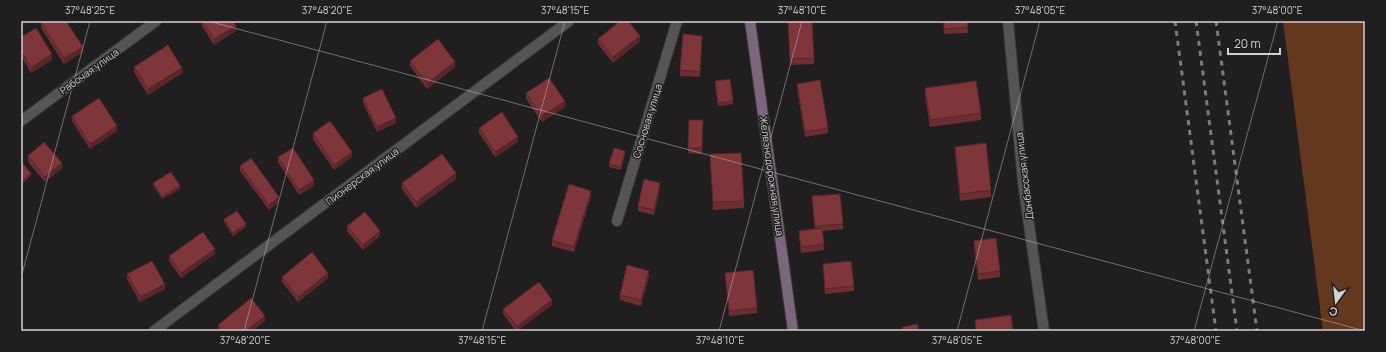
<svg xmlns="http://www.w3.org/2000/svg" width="1386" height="352" font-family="Manrope,sans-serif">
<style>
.green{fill:#64371f}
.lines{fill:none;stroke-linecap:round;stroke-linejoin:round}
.street-casing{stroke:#3a3839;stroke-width:12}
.secondary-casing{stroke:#3a3839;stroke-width:12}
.street{stroke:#575455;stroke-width:10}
.secondary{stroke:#7b667e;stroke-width:10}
.rail{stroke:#7d7b7c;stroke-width:3;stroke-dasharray:5 5;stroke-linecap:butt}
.wall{fill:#6d2e32}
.shaded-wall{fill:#592629}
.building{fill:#7f363a;stroke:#592629}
.ticks{fill:none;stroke:#d2d0d1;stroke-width:1;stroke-opacity:0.45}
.labels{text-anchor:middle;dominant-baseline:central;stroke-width:3;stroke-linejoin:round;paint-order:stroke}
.street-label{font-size:10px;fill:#d2d0d1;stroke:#211e1f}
.neatline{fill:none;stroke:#d2d0d1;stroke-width:1.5}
.ticks-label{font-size:10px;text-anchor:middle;fill:#d2d0d1}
</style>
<rect width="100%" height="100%" fill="#211e1f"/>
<!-- green -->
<path class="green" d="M1283,21H1365V331H1323Z"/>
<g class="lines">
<!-- street casing -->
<g class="street-casing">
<path id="street" d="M1008,21L1023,182L1044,331
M21,121L156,21
M617,221L677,21
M154,331L569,21"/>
</g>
<!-- secondary casing -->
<g class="secondary-casing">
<path id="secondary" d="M750,21L793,331"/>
</g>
<!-- street -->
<use href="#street" class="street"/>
<!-- secondary -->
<use href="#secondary" class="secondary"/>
<!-- rail -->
<path class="rail" d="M1175,21L1216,331
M1196,21L1237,331
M1216,21L1257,331"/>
</g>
<!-- wall -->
<path class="wall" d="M202,21L236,31L214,45L202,26Z
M943,21H967L968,33L944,34Z
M41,23L83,52L64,64L41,28Z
M788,26L814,58V64L790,65Z
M21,37L52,60L31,73L21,56Z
M598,39L640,41L613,63L598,44Z
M702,41L700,77L680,76V70Z
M410,61L455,67L427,89L410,66Z
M134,67L182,73L148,95L134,72Z
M715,81L733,101V104L718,106Z
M797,84L828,128V133L805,137L797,89Z
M925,88L981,113V120L930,127L925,96Z
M526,93L565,107L542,122L526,99Z
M363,98L396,123L377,132L363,103Z
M72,116L117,131L90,149L72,121Z
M689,120H703L702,154L688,153Z
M479,128L518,142L495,157L479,133Z
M313,133L352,157L334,170L313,139Z
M955,147L991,190V197L960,201L955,154Z
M625,154L621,170L609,167V164Z
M710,154L744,201V208L713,210Z
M28,156L62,168L45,182L28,162Z
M278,157L314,186L299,195L278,162Z
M240,166L279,202L269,210L240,171Z
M456,179L416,208L402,189V183Z
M153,183L180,189L162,199L153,185Z
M660,189L654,215L638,211V206Z
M591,196L574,252L552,246V240Z
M812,196L843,224V229L823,231L824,250L801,253L799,236V231L815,229Z
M224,219L246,227L233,236L224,222Z
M347,226L380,236L363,250L347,231Z
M974,241L1000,271V277L978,280L974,246Z
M215,254L181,278L169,261V256Z
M823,264L854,286V291L825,294Z
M725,273L757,308V313L729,316Z
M127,274L165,289L140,302L127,279Z
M649,276L641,306L620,300V295Z
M282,277L328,278L298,302L282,282Z
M552,305L517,331H516L503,314V309Z
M265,321L252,331H218V325Z"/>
<!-- shaded-wall -->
<path class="shaded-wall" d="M236,26V31L214,45V39Z
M640,36V41L613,63V57Z
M83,47V52L64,64V58Z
M52,54V60L31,73V67Z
M455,62V67L427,89V83Z
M182,68V73L148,95V89Z
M565,101V107L542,122V116Z
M396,118V123L377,132V127Z
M117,126V131L90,149V144Z
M518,137V142L495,157V152Z
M625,151V154L621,170V167Z
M352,152V157L334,170V165Z
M62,163V168L45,182V177Z
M456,173V179L416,208V202Z
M31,174V176L21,185V182Z
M314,180V186L299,195V190Z
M660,183V189L654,215V210Z
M180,186V189L162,199V197Z
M591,191V196L574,252V247Z
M279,197V202L269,210V205Z
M246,224V227L233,236V233Z
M380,231V236L363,250V245Z
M215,249V254L181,278V273Z
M649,271V276L641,306V300Z
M328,273V278L298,302V297Z
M165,284V289L140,302V297Z
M552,300V305L517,331V326Z
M265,316V321L252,331H246Z"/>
<!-- building -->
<path class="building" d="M44,21H66L83,47L64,58L41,23Z
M202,21H233L236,26L214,39Z
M620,21H628L640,36L613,57L598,39Z
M788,21H812L814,58L790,59Z
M944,21H967L968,27L944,29Z
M36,28L52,54L31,67L21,51V37Z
M683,34L702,36L700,72L680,70Z
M438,39L455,62L427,83L410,61Z
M168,45L182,68L148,89L134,67Z
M549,78L565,101L542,116L526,93Z
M730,79L733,101L718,103L715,81Z
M820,80L828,128L805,132L797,84Z
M976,81L981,113L930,120L925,88Z
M382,89L396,118L377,127L363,98Z
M99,98L117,126L90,144L72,116Z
M502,112L518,137L495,152L479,128Z
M689,120H703L702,148H688Z
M330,121L352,152L334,165L313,133Z
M44,142L62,163L45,177L28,156Z
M986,143L991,190L960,194L955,147Z
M293,148L314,180L299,190L278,157Z
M614,148L625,151L621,167L609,164Z
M741,153L744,201L713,202L710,154Z
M442,154L456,173L416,202L402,183Z
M251,158L279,197L269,205L240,166Z
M22,162L31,174L21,182V163Z
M171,172L180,186L162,197L153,183Z
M644,179L660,183L654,210L638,206Z
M569,184L591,191L574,247L552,240Z
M840,194L843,224L815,226L812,196Z
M237,211L246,224L233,233L224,219Z
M365,212L380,231L363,245L347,226Z
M822,228L824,244L801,247L799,231Z
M203,232L215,249L181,273L169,256Z
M996,238L1000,271L978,274L974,241Z
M312,252L328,273L298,297L282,277Z
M152,261L165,284L140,297L127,274Z
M851,261L854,286L825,289L823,264Z
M627,265L649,271L641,300L620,295Z
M753,270L757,308L729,311L725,273Z
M539,282L552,300L517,326L503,309Z
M251,298L265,316L246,331H222L218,325Z
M1011,315L1013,331H976L975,320Z
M918,324V331H903L902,327Z"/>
<!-- ticks -->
<path class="ticks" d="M208,21L1365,331M21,278L90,21M244,331L327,21M482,331L565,21M719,331L802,21M957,331L1040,21M1194,331L1278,21"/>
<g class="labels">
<!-- street labels -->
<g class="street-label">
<text transform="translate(89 71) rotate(-36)">Рабочая улица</text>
<text transform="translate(647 121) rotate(-73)">Сосновая улица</text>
<text transform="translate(362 176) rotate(-37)">Пионерская улица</text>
<text transform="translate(772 176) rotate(82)">Железнодорожная улица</text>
<text transform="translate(1024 176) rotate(-97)">Донбасская улица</text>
</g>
</g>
<!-- border -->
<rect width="1386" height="352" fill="none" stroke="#211e1f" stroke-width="44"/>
<!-- north arrow -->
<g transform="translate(1336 302) rotate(195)" stroke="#211e1f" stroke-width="3" paint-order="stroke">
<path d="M0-3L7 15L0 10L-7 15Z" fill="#d2d0d1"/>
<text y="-6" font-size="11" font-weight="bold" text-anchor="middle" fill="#d2d0d1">С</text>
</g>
<!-- scale -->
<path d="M1228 48v6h52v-6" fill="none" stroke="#d2d0d1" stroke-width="2"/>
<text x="1234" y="48" font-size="12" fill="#d2d0d1" stroke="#211e1f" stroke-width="3" paint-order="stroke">20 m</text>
<rect x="22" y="22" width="1342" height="308" class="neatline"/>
<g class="ticks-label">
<text x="90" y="14">37°48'25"E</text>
<text x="327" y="14">37°48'20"E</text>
<text x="565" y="14">37°48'15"E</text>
<text x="802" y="14">37°48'10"E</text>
<text x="1040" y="14">37°48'05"E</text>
<text x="1277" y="14">37°48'00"E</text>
<text x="245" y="344">37°48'20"E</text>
<text x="482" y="344">37°48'15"E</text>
<text x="720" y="344">37°48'10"E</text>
<text x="957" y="344">37°48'05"E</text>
<text x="1195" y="344">37°48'00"E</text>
</g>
</svg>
